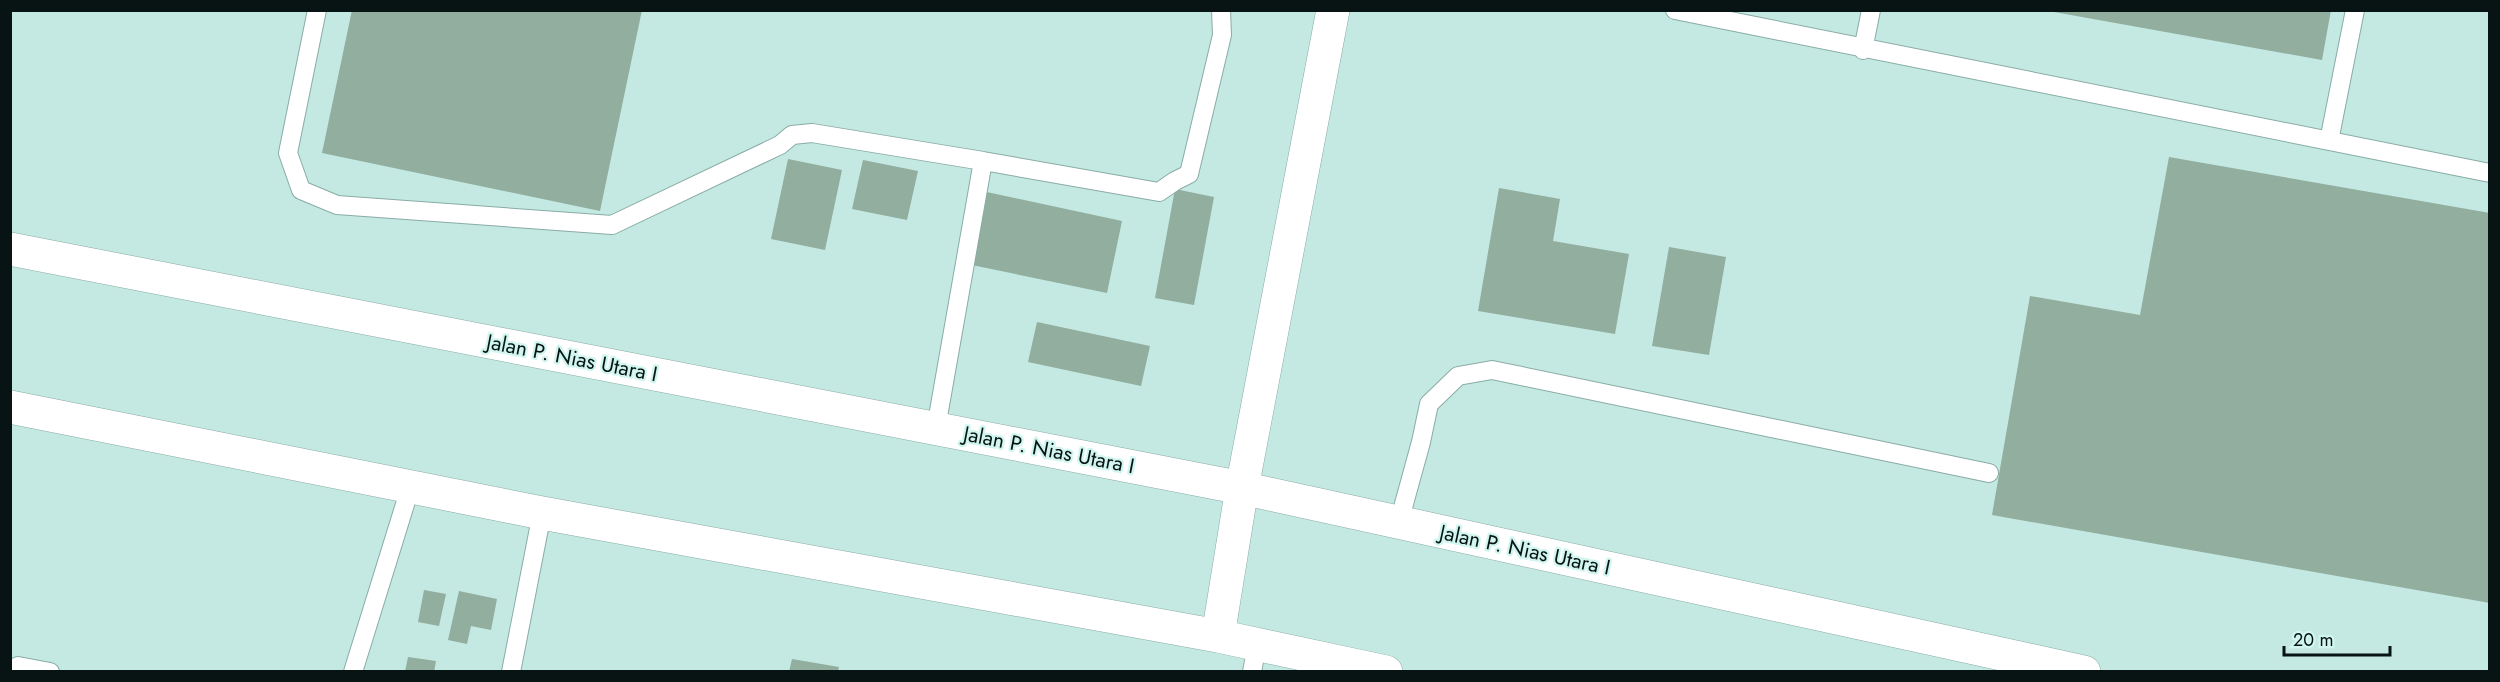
<svg xmlns="http://www.w3.org/2000/svg" width="2500" height="682" font-family="Jost,sans-serif">
<style>
.building{fill:#91ae9e}
.lines{fill:none;stroke-linecap:round;stroke-linejoin:round}
.lane-casing{stroke:#89aca6;stroke-width:20}
.street-casing{stroke:#89aca6;stroke-width:34}
.lane{stroke:#fff;stroke-width:18}
.street{stroke:#fff;stroke-width:33}
.labels{text-anchor:middle;dominant-baseline:central;stroke-width:4.5;stroke-linejoin:round;paint-order:stroke}
.street-label{font-size:21px;fill:#071413;stroke:#d1f6ef}
</style>
<rect width="100%" height="100%" fill="#c4e8e2"/>
<!-- building -->
<path class="building" d="M352,10H642L600,211L322,153Z
M2043,10H2331L2322,60Z
M2169,157L2490,213V603L1992,515L2030,296L2140,315Z
M788,159L842,170L825,250L771,239Z
M863,160L918,171L907,220L852,209Z
M1499,188L1560,199L1553,241L1629,254L1615,334L1478,311Z
M1175,189L1214,197L1194,305L1155,298Z
M982,191L1122,221L1107,293L967,264Z
M1669,247L1726,257L1709,355L1652,346Z
M1037,322L1150,346L1141,386L1028,362Z
M424,590L446,594L439,626L418,622Z
M459,591L497,599L491,630L471,626L467,644L448,640Z
M408,657L436,661L434,672H405Z
M792,659L839,667L838,672H789Z"/>
<g class="lines">
<!-- lane casing -->
<g class="lane-casing">
<path id="lane" d="M317,10L288,153L301,190L337,205L612,225L780,145L792,135L812,133L983,161
M1675,10L2490,173
M1863,50L1871,10
M2329,141L2355,10
M936,428L983,161L1159,192L1175,181L1189,174L1222,35L1221,10
M1399,522L1421,442L1429,404L1458,376L1492,370L1989,473
M18,666L50,672
M353,672L411,485
M511,672L542,513
M1252,672L1257,645"/>
</g>
<!-- street casing -->
<g class="street-casing">
<path id="street" d="M10,249L1242,488L2084,672
M10,407L542,513L1218,636L1386,672
M1218,636L1242,488L1333,10"/>
</g>
<!-- lane -->
<use href="#lane" class="lane"/>
<!-- street -->
<use href="#street" class="street"/>
</g>
<g class="labels">
<!-- street labels -->
<g class="street-label">
<text transform="translate(572 358) rotate(11)">Jalan P. Nias Utara I</text>
<text transform="translate(1049 450) rotate(11)">Jalan P. Nias Utara I</text>
<text transform="translate(1525 550) rotate(12)">Jalan P. Nias Utara I</text>
</g>
</g>
<!-- border -->
<rect width="2500" height="682" fill="none" stroke="#071413" stroke-width="24"/>
<!-- scale -->
<path d="M2284 646v9h106v-9" fill="none" stroke="#071413" stroke-width="3"/>
<text x="2293" y="646" font-size="18" fill="#071413" stroke="#d1f6ef" stroke-width="4.5" paint-order="stroke">20 m</text>
</svg>
